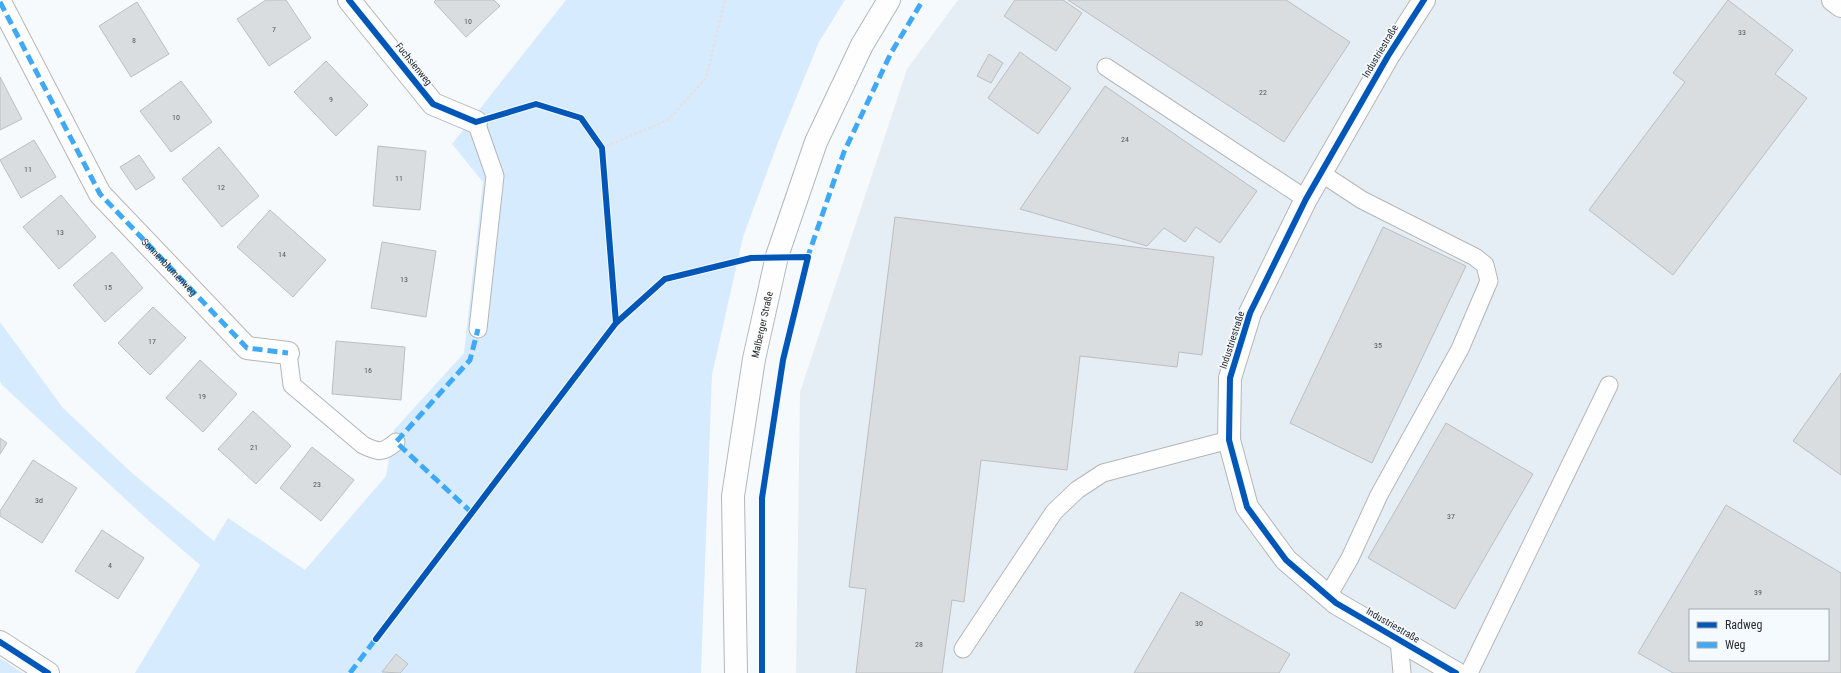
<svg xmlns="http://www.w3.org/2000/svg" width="1841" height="673" font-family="'Roboto Condensed',sans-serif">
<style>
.built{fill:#e6eef5;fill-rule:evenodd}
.green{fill:#d7ebfe}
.building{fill:#dadddf;stroke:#bcbec0;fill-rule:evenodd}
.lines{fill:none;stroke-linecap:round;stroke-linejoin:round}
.lane-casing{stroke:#b4b6b9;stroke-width:19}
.street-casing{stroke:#b4b6b9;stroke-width:24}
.secondary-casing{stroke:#b4b6b9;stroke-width:24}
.path{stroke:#e2e2e4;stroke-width:2.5;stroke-dasharray:3 2;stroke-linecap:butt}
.lane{stroke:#fefeff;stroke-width:17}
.street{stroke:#fefeff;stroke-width:22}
.secondary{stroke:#fefeff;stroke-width:22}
.quiet{stroke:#3fa9f5;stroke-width:5;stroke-dasharray:10 5;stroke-linecap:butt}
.cycleway-casing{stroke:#f5faff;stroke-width:8}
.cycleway{stroke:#0057b8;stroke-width:6}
.labels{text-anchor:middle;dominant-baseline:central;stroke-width:3.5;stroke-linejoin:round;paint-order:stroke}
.number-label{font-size:8px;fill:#56585a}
.street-label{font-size:10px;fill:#2a2c2e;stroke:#f5faff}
</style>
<rect width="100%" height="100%" fill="#f7fafd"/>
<!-- built -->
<path class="built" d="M958,0H1841V673H796L800,392L907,69ZM1690,610H1828V660H1690Z"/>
<!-- green -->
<path class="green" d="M566,0H845L819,42L779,140L743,237L712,375L701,673H135L200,565L149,521L2,385L0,381V322L63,408L132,473L214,541L228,518L305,570L386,476L394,430L464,353L483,182L452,144Z
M0,658L23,673H0Z"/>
<!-- building -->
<path class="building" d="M266,0H286L311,38L269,66L237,19Z
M436,0H494L500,6L466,37L434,2Z
M1015,0H1063L1082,13L1056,51L1004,16Z
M1068,0H1286L1350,42L1284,142Z
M1728,0L1793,50L1775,74L1807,98L1673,275L1589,210L1685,82L1673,73Z
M137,2L169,54L131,77L99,26Z
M1020,52L1071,88L1038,134L988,98Z
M989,54L1003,63L991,83L977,76Z
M326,61L368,105L336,136L294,92Z
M0,77L22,119L0,130Z
M181,81L212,122L171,152L140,111Z
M1105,86L1257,191L1220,243L1196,227L1185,242L1164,228L1147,246L1020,209Z
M34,140L56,177L21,198L0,160Z
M378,146L426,151L420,210L373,206Z
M219,147L259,196L222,227L182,179Z
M139,155L155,178L136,190L120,167Z
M61,195L96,237L59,269L23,227Z
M270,210L326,260L293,297L237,247Z
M895,217L1214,257L1202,355L1179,352L1177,367L1080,356L1067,470L981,460L964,602L952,600L942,673H856L866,589L849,587Z
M1383,227L1466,266L1372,463L1290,423Z
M382,242L436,251L426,317L371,308Z
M112,252L143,288L105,322L73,285Z
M153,307L186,338L150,375L118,343Z
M336,341L405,347L401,400L332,394Z
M200,360L237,394L203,432L166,398Z
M1841,373V475L1793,441Z
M253,411L291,446L256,484L218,449Z
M1446,423L1533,474L1455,609L1368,558Z
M0,438L7,443L0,454Z
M312,447L354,480L321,521L280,488Z
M33,460L77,488L42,543L0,516V511Z
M1726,505L1841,573V673H1673L1638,653ZM1690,610H1828V660H1690Z
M102,530L144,558L118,599L75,571Z
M1181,592L1290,654L1279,673H1134Z
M396,654L408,664L400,673L382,672Z"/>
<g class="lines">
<!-- lane casing -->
<g class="lane-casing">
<path id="lane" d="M1106,67L1306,199
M476,122L495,176L478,329
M1321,173L1362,200L1475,257L1485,265L1489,281L1460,349L1379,495L1350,558L1328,596
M288,353L292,385L363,445C379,453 383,453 396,442
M1399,640L1402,673
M963,649L1054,512L1077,490L1103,473L1229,440
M1469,673L1609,385"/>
</g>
<!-- street casing -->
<g class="street-casing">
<path id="street" d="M349,0L433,104L476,122
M1424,0L1388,56L1306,199L1250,313L1230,378L1229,440L1247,507L1286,560L1336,603L1456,673
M1833,0L1841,6
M0,2L100,194L247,348L288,353
M0,642L48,673"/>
</g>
<!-- secondary casing -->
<g class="secondary-casing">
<g id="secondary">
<path id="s1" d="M736,673L733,496L754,359L777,256L816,142L862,45L889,0"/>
</g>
</g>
<!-- path -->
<path class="path" d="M501,115L536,104L581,118L602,148L616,323
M602,148L668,120L706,78L725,0"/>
<!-- lane -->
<use href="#lane" class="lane"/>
<!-- street -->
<use href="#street" class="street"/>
<!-- secondary -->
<use href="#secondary" class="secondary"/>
<!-- quiet -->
<g class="quiet">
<path id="s2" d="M0,2L100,194L247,348L288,353"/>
<path d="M807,259L844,152L891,53L923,0"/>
<path d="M472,513L396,442L470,360L478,329"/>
<path d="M350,673L378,636"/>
</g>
<!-- cycleway casing -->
<g class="cycleway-casing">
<path id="cycleway" d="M349,0L433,104L476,122L536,104L581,118L602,148L616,323
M1424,0L1388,56L1306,199L1250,313L1230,378L1229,440L1247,507L1286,560L1336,603L1456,673
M376,639L616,323L665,279L751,258L808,257L783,360L762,498V673
M0,642L48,673"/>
</g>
<!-- cycleway -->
<use href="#cycleway" class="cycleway"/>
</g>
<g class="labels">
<!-- number labels -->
<g class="number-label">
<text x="468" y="21">10</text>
<text x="274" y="29">7</text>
<text x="1742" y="32">33</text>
<text x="134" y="40">8</text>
<text x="1263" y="92">22</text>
<text x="331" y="99">9</text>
<text x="176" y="117">10</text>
<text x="1125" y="139">24</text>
<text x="28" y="169">11</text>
<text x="399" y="178">11</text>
<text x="221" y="187">12</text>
<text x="60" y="232">13</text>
<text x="282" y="254">14</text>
<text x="404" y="279">13</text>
<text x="108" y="287">15</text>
<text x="152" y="341">17</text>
<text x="1378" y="345">35</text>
<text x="368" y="370">16</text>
<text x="202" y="396">19</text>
<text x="254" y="447">21</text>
<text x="317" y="484">23</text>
<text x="39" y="500">3d</text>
<text x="1451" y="516">37</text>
<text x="110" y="565">4</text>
<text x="1758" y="592">39</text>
<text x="1199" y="623">30</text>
<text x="919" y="644">28</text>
</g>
<!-- street labels -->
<g class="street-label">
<text transform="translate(1380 51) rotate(-59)">Industriestraße</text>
<text transform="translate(414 64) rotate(51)">Fuchsienweg</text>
<text stroke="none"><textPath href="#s2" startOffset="317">Sonnenblumenweg</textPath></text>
<text stroke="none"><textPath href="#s1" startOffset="351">Malberger Straße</textPath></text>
<text transform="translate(1232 340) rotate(-72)">Industriestraße</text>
<text transform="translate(1393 625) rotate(30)">Industriestraße</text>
</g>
</g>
<!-- legend -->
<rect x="1689" y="609" width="140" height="52" fill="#f5faff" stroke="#a4a8ab"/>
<rect x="1697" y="622" width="20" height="6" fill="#0057b8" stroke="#a4a8ab"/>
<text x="1725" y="629" font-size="12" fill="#2a2c2e">Radweg</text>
<rect x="1697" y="642" width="20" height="6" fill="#3fa9f5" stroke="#a4a8ab"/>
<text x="1725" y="649" font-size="12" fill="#2a2c2e">Weg</text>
</svg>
